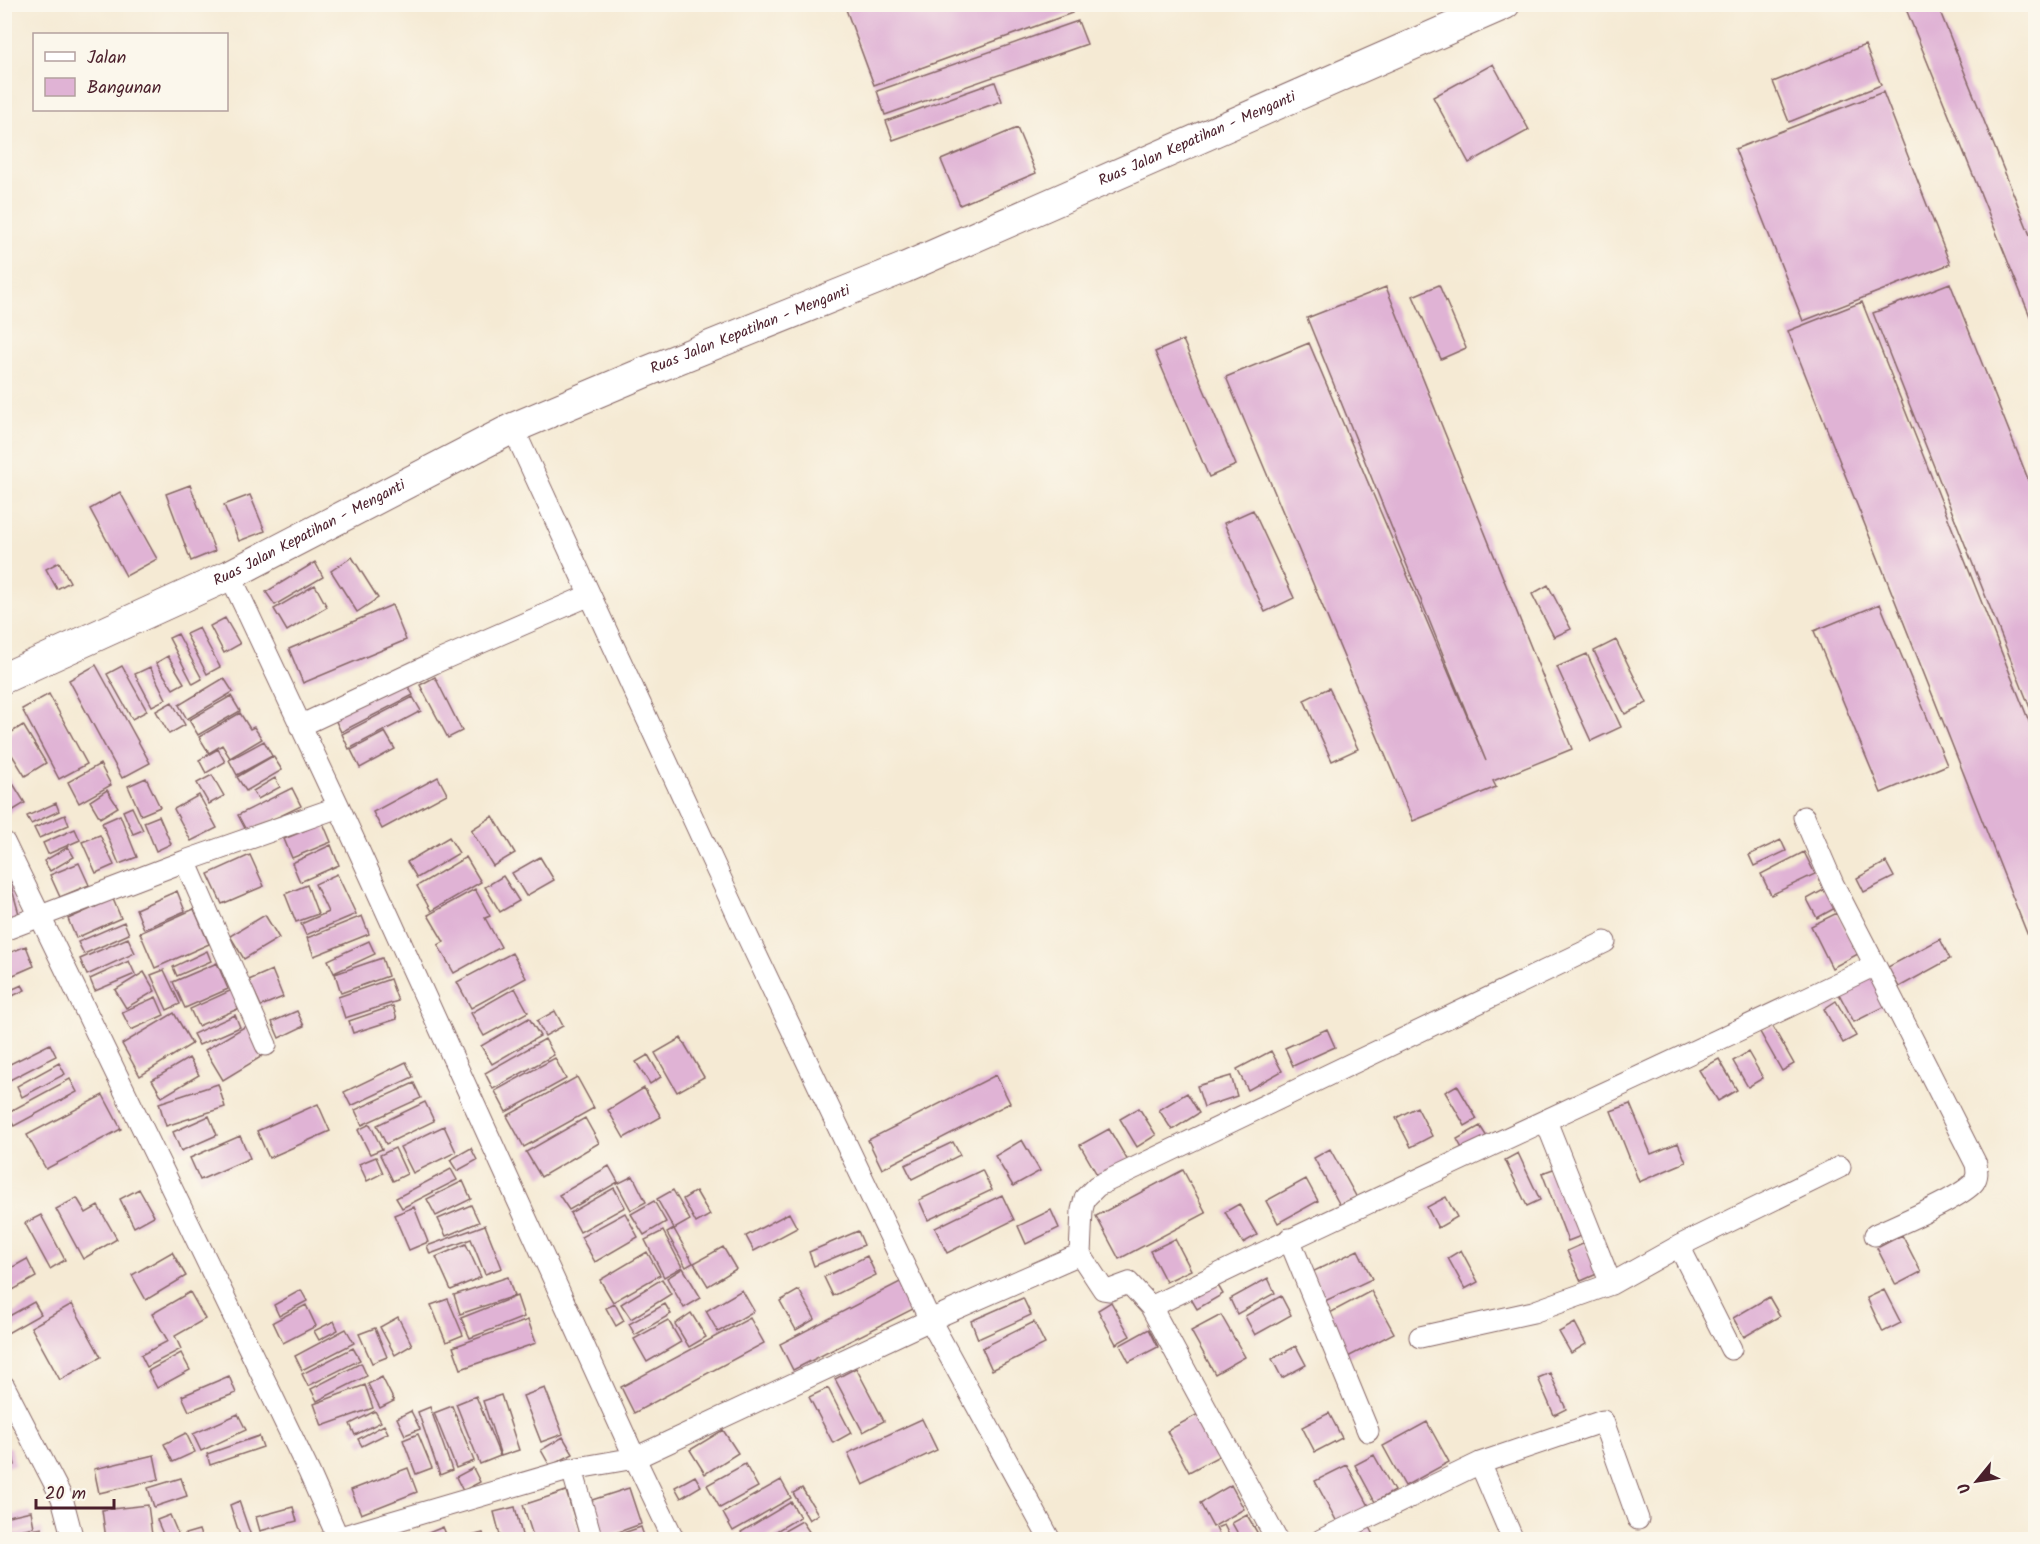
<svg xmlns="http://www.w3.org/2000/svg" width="2040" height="1544" font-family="Kalam,sans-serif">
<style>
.building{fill:#e0b3d5}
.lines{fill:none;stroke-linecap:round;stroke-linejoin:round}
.minor-casing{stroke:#866666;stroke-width:23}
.secondary-casing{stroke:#866666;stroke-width:32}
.minor{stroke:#fff;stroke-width:21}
.secondary{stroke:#fff;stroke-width:30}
.labels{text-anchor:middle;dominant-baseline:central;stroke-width:6;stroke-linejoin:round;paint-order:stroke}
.street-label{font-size:15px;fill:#4a1f2b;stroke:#fbf7ec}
</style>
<rect width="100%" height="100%" fill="#fbf7ec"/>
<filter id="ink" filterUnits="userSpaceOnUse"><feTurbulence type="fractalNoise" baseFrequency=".0167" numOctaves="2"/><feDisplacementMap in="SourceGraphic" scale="12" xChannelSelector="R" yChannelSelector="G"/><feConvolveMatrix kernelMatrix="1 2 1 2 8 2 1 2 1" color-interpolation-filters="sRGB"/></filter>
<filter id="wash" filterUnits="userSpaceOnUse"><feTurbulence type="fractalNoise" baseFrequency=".008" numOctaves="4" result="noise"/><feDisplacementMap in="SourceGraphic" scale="24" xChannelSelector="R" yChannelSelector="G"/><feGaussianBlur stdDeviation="1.35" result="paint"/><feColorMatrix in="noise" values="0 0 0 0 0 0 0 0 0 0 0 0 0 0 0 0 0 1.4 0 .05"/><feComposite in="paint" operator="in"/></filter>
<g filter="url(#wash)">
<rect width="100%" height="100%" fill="#f5ead4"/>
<g id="blocks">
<!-- building -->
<path class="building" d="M844,4H1069L1072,13L874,85Z
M1904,4H1937L2036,250V331Z
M1078,21L1087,44L885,115L877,91Z
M1865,45L1881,85L1789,122L1773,82Z
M1493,64L1529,130L1469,163L1433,97Z
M995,82L1002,101L893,140L886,121Z
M1883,92L1950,264L1803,321L1735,149Z
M1017,128L1036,173L960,205L941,160Z
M1950,283L2036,499V723L1873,313Z
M1439,285L1466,348L1441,359L1413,296Z
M1386,287L1572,749L1493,781L1496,787L1413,821L1226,377L1309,343L1486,761L1307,318Z
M1862,302L2036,739V956L1788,331Z
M1183,340L1236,465L1209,477L1155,352Z
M190,485L215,551L191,561L166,494Z
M120,492L157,559L126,576L90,509Z
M250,495L265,531L239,541L224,505Z
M1253,510L1294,598L1265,612L1224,523Z
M352,557L378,598L357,612L331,571Z
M59,562L70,582L57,589L46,569Z
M315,562L323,577L275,605L266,592Z
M315,585L327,607L287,631L274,609Z
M1548,585L1571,629L1554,637L1532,594Z
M1880,604L1947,765L1881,793L1814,631Z
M392,605L406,640L303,683L289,649Z
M225,618L240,644L224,653L210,626Z
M199,628L220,667L207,674L186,634Z
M178,634L202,679L193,684L169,638Z
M1616,640L1647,703L1625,714L1594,651Z
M1587,654L1621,727L1591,741L1557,667Z
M168,656L184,683L173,689L156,663Z
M96,665L150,763L122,778L69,680Z
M122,666L147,711L132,719L107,674Z
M150,667L166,699L152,706L135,674Z
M435,677L462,731L448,738L420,685Z
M224,678L233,692L187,719L179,705Z
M404,679L413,695L341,732L333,715Z
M1329,688L1358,749L1332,761L1304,700Z
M49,694L87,764L59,779L22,709Z
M231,696L240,711L198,735L189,720Z
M413,697L421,711L349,749L342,734Z
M172,702L185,725L169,734L156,711Z
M240,713L250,729L254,727L262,739L230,758L222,745L209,753L199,737Z
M23,725L46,763L25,776L4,742V737Z
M385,732L395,749L360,768L351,750Z
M264,741L272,756L237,775L229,760Z
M218,749L225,762L206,773L199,760Z
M273,756L282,770L246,791L237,777Z
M100,764L111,785L79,803L68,782Z
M4,769L25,803L4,816Z
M212,775L224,796L209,804L197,783Z
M438,777L447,794L382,829L373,812Z
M146,778L160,807L141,815L128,786Z
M275,778L280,787L258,799L253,791Z
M292,788L301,806L247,832L238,815Z
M107,790L118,807L100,818L90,801Z
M199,795L217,828L191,841L174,809Z
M56,803L59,811L31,824L27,816Z
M132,807L143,830L133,834L123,811Z
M65,815L69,825L39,838L34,828Z
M120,815L137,857L119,864L102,823Z
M159,816L171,844L156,851L144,822Z
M493,816L515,853L493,866L471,830Z
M323,823L331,842L292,858L284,839Z
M75,829L80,840L48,854L43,843Z
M100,835L114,865L96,873L82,842Z
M449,837L459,853L417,878L407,862Z
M1781,840L1786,851L1754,866L1749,855Z
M331,845L339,865L300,882L292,863Z
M68,847L74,857L50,871L44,861Z
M1804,852L1815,874L1771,895L1761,874Z
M250,855L264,886L222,904L208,874Z
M466,857L481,882L431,911L417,886Z
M540,857L554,880L526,896L512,873Z
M4,861L21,921L4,926Z
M1886,862L1894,877L1864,892L1857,878Z
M79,863L89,885L60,897L50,875Z
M337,874L356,914L306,935L301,924L328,912L315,884Z
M503,876L519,901L500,912L485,887Z
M307,885L318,914L296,922L285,894Z
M1827,888L1837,907L1817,918L1807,899Z
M475,889L490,916L485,918L501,947L454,973L438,945L444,942L428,915Z
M177,891L185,911L144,929L136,909Z
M113,899L121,918L76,938L68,919Z
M194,909L209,944L155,968L140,933Z
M1837,913L1858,954L1832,968L1811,926Z
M265,915L279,938L244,959L230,936Z
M362,916L369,934L314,956L307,938Z
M124,922L129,934L84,954L78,942Z
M128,938L135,953L87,975L80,959Z
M1940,939L1950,959L1899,987L1888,967Z
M369,941L375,954L334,973L328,960Z
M26,946L34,966L4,979V955Z
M207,951L211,961L177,976L173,967Z
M512,953L526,978L471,1008L457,982Z
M382,958L388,976L341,993L335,974Z
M129,961L135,974L95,991L90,979Z
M217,963L228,989L185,1008L173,982Z
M164,970L180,1004L167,1010L151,975Z
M272,970L283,997L261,1006L249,980Z
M144,972L155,991L126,1008L115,990Z
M1871,974L1888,1005L1854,1022L1838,992Z
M390,979L398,1001L345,1018L338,997Z
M22,985L25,990L4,1000V993Z
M515,988L528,1012L484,1036L471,1013Z
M232,990L240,1008L198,1026L190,1009Z
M156,997L164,1015L131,1030L122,1012Z
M1836,1001L1856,1036L1843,1043L1824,1009Z
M393,1006L397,1019L353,1033L349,1021Z
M297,1011L304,1026L279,1038L272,1022Z
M555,1011L563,1026L545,1036L537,1021Z
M174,1013L192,1044L140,1076L122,1044Z
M235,1015L240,1027L199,1045L193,1034Z
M529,1018L540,1036L492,1064L481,1046Z
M1772,1025L1794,1064L1782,1071L1760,1032Z
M246,1026L264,1055L223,1080L205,1050Z
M1327,1029L1335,1047L1293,1066L1285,1048Z
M681,1038L704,1077L677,1092L655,1053Z
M545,1039L554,1055L493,1089L485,1073Z
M50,1044L56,1056L4,1083V1067Z
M1271,1051L1282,1071L1248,1090L1237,1069Z
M1748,1052L1763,1078L1748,1087L1733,1061Z
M648,1055L661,1077L650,1084L636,1062Z
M189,1058L199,1075L162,1097L152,1080Z
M555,1058L566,1079L506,1112L495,1091Z
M1719,1059L1737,1090L1718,1101L1699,1070Z
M406,1062L413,1077L351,1106L344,1092Z
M59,1063L65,1074L22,1097L17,1086Z
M996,1075L1010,1103L882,1169L868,1140Z
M1231,1076L1237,1096L1204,1107L1197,1086Z
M577,1077L594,1108L524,1147L507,1116Z
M70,1079L77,1092L14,1126L7,1113Z
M414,1083L421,1098L362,1125L355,1110Z
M218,1084L225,1107L166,1126L159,1103Z
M1457,1085L1477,1119L1465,1126L1445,1092Z
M644,1088L661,1117L624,1138L608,1110Z
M1187,1093L1199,1113L1172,1130L1159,1110Z
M103,1095L121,1129L46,1169L27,1135Z
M425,1102L434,1121L386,1144L377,1125Z
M318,1104L330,1131L269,1158L257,1131Z
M1630,1104L1651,1154L1678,1143L1686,1162L1639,1182L1611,1111Z
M1417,1107L1432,1136L1411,1147L1396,1118Z
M1139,1108L1156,1135L1137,1147L1120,1119Z
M209,1116L217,1135L181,1151L173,1132Z
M585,1118L599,1143L541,1177L526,1152Z
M370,1124L382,1149L370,1154L358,1130Z
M444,1126L456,1152L413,1173L400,1147Z
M1480,1126L1487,1137L1463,1150L1457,1139Z
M1109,1129L1128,1161L1099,1178L1080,1145Z
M240,1136L250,1158L200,1180L190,1158Z
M1022,1140L1040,1171L1013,1186L995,1156Z
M953,1142L960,1155L912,1179L905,1165Z
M395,1148L407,1174L393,1181L380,1155Z
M471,1148L477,1160L457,1171L450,1160Z
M1330,1149L1357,1198L1341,1207L1314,1158Z
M1518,1153L1540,1200L1527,1206L1505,1160Z
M376,1157L383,1173L367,1181L359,1164Z
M609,1166L618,1182L569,1210L559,1195Z
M1559,1167L1586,1234L1568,1241L1542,1173Z
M451,1169L457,1180L402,1208L396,1198Z
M982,1170L992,1190L928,1220L919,1200Z
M1183,1170L1206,1213L1119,1259L1096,1216Z
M633,1176L646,1202L631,1210L617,1184Z
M1306,1179L1318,1201L1278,1223L1266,1201Z
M463,1181L471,1199L436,1216L427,1199Z
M614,1188L625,1207L580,1232L570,1213Z
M139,1189L154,1216L134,1227L120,1199Z
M673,1190L690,1220L674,1229L693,1263L686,1267L667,1233L674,1229L657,1199Z
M696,1191L710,1215L696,1223L683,1199Z
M1002,1195L1014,1220L947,1253L935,1228Z
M1446,1197L1457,1217L1438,1228L1427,1207Z
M77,1198L86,1213L98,1206L117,1239L83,1259L56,1209Z
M654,1201L666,1222L644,1235L631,1214Z
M1239,1204L1257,1235L1243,1243L1225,1212Z
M471,1205L479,1222L446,1236L438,1219Z
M414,1207L428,1242L409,1250L394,1215Z
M1051,1210L1059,1228L1026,1244L1018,1226Z
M625,1213L638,1237L595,1262L581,1237Z
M789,1213L797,1228L754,1251L746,1236Z
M41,1215L65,1260L50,1269L25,1223Z
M485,1225L502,1268L485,1274L471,1239L430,1254L427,1246Z
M663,1231L682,1267L664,1277L645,1240Z
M858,1231L864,1245L814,1266L809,1252Z
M1902,1235L1921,1272L1896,1285L1877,1248Z
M1175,1239L1191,1270L1166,1282L1150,1251Z
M1585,1243L1599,1273L1581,1281L1567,1251Z
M466,1244L481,1277L451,1290L436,1257Z
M723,1247L736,1269L708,1286L694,1263Z
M1358,1250L1372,1279L1325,1301L1312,1272Z
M1461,1250L1478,1282L1465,1289L1448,1258Z
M172,1252L186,1276L146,1300L132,1275Z
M647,1252L660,1275L613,1302L600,1280Z
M867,1256L876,1275L833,1296L824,1277Z
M27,1259L36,1277L4,1295V1272Z
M683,1268L701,1298L684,1308L667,1278Z
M508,1277L514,1296L460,1314L454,1295Z
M1213,1277L1223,1294L1197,1309L1187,1292Z
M1268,1278L1275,1293L1237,1314L1230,1299Z
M662,1279L671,1294L631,1319L621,1304Z
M902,1281L915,1308L793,1370L780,1344Z
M301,1290L307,1301L279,1316L274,1305Z
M742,1290L754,1311L718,1332L706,1311Z
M799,1290L815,1319L796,1330L780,1301Z
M1884,1290L1901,1323L1883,1332L1867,1298Z
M1371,1291L1394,1333L1346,1358L1324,1316Z
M190,1292L205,1319L175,1336L181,1349L147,1367L141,1355L168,1341L152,1314Z
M517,1296L524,1317L470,1338L461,1318Z
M1281,1296L1291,1315L1255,1335L1245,1316Z
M1769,1297L1780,1316L1744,1337L1733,1318Z
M1023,1298L1031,1315L978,1339L971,1321Z
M448,1299L463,1335L446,1342L431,1305Z
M34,1302L41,1314L4,1335V1319Z
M1111,1302L1130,1336L1116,1344L1098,1310Z
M72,1304L101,1357L60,1380L31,1327Z
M615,1304L624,1321L616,1326L606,1308Z
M665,1304L671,1314L635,1335L629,1324Z
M306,1305L316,1326L283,1343L273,1322Z
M691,1313L706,1337L689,1347L675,1324Z
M1221,1315L1245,1357L1215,1374L1191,1331Z
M398,1317L412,1345L395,1355L380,1327Z
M750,1318L764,1343L634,1413L621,1387Z
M528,1320L536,1343L461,1369L453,1347Z
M668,1320L681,1342L647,1362L634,1339Z
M334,1321L338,1330L319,1340L314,1331Z
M1034,1322L1045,1344L992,1370L982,1348Z
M1575,1323L1586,1344L1571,1353L1559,1332Z
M375,1328L387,1357L372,1363L359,1334Z
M346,1329L354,1343L302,1370L295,1356Z
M1149,1329L1158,1347L1129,1362L1120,1345Z
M1296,1346L1306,1365L1282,1378L1272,1359Z
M353,1348L360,1360L308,1386L302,1374Z
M181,1353L190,1370L157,1388L148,1371Z
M361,1363L367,1376L317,1401L311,1389Z
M856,1368L884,1421L863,1432L835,1379Z
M1550,1373L1566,1409L1554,1415L1538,1378Z
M229,1376L236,1393L189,1411L182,1396Z
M382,1377L394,1401L380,1408L368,1384Z
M365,1385L373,1408L322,1426L314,1404Z
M545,1388L563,1434L541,1442L523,1396Z
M828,1388L851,1433L833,1443L809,1397Z
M501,1395L519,1450L501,1456L483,1401Z
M476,1396L500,1456L480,1464L456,1404Z
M452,1406L474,1461L456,1468L434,1413Z
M430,1407L452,1470L440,1475L418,1412Z
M375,1411L381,1422L355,1435L350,1424Z
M411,1411L420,1429L405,1435L397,1418Z
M1200,1413L1223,1454L1189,1472L1167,1431Z
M1329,1413L1342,1438L1315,1452L1302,1427Z
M238,1414L246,1430L201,1451L193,1434Z
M922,1419L937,1450L863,1485L848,1453Z
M1427,1422L1449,1462L1405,1486L1383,1446Z
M384,1425L388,1433L362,1446L358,1439Z
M723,1430L738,1453L705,1474L690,1450Z
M186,1433L195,1452L173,1462L164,1444Z
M418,1434L432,1468L416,1474L403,1440Z
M259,1436L263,1447L210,1465L207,1454Z
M563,1437L573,1454L550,1466L541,1450Z
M11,1447L15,1465L4,1467V1448Z
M154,1455L159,1479L99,1493L94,1469Z
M1374,1455L1394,1491L1375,1502L1355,1465Z
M745,1464L758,1487L720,1508L707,1485Z
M1347,1465L1369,1506L1337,1522L1315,1481Z
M408,1468L417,1492L361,1514L351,1490Z
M473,1468L480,1482L463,1491L456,1477Z
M695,1476L701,1486L681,1498L675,1487Z
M181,1478L187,1496L154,1507L148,1488Z
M781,1480L791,1498L733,1531L723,1513Z
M1231,1485L1244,1509L1213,1527L1200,1503Z
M629,1488L641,1524L602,1538L589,1501Z
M802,1488L818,1514L809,1520L793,1493Z
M566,1491L581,1539H534L523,1505Z
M239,1501L252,1539H241L230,1505Z
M791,1502L800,1517L763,1539H745L741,1532Z
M148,1505L152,1535L106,1539L102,1510Z
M293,1507L297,1521L260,1531L256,1517Z
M515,1507L523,1539H501L494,1512Z
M31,1511L34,1527L4,1533V1517Z
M170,1515L179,1536L165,1539L157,1520Z
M1247,1515L1261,1539H1241L1232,1523Z
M802,1521L814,1539H770Z
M1224,1525L1231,1539H1221L1216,1528Z
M1369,1525L1376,1539H1358L1355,1532Z
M443,1527L448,1539H414Z
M641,1527L645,1539H606Z
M42,1528L44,1539H4V1535Z
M199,1530L202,1539H186L185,1534Z
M483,1533L485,1539H460Z"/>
</g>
</g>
<g filter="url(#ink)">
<use href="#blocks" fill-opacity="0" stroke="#866666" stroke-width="1.5"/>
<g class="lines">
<!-- minor casing -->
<g class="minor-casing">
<path id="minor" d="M513,428L743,927L930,1320L1050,1540
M230,575L339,807L639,1467L674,1540
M300,726L434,663L590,595
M4,842L309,1472L339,1540
M185,861L266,1045
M4,930L185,861L339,807
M1875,965L1976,1164C1977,1171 1978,1176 1974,1182C1962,1198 1896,1225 1875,1235
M1546,1121L1611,1284
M1289,1239L1368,1431
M1679,1246L1731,1349
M1151,1307C1390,1189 1635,1082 1875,965L1833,884L1804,817
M1420,1337L1533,1312L1611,1284L1679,1246L1840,1167
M4,1386L62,1498L73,1540
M1480,1463L1513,1540
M330,1540L572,1469
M592,1540L572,1469L635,1458L930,1320L1080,1254
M1277,1540L1151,1307L1129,1283L1110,1290L1103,1289L1080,1254L1082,1210L1085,1198L1097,1186L1605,942
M1321,1540L1480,1463L1603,1421L1638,1519"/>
</g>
<!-- secondary casing -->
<g class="secondary-casing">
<g id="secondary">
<path id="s1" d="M4,678L230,575L513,428L643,373L904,268L1505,4"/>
</g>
</g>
<!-- minor -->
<use href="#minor" class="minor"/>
<!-- secondary -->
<use href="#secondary" class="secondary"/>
</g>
</g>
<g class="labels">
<!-- street labels -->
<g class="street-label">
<text stroke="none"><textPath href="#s1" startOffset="1310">Ruas Jalan Kepatihan - Menganti</textPath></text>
<text stroke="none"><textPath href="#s1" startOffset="824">Ruas Jalan Kepatihan - Menganti</textPath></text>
<text stroke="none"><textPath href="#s1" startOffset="338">Ruas Jalan Kepatihan - Menganti</textPath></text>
</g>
</g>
<!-- margin -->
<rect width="2040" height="1544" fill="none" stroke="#fbf7ec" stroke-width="24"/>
<!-- legend -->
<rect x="33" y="33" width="195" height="78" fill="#fbf7ec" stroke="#b4a19f" stroke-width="1.5"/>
<rect x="45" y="52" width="30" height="9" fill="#ffffff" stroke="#b4a19f" stroke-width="1.5"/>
<text x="87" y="63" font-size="18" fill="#4a1f2b">Jalan</text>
<rect x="45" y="78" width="30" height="18" fill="#e0b3d5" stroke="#b4a19f" stroke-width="1.5"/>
<text x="87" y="93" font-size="18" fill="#4a1f2b">Bangunan</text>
<!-- north arrow -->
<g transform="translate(1977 1481) rotate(240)" stroke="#fbf7ec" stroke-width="4.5" paint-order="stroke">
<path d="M0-4.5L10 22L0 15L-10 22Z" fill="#4a1f2b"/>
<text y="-9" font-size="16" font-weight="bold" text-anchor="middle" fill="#4a1f2b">U</text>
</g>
<!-- scale -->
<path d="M36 1499v9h78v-9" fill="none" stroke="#4a1f2b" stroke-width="3"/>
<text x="45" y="1499" font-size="18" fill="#4a1f2b" stroke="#fbf7ec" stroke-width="4.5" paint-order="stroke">20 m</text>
</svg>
